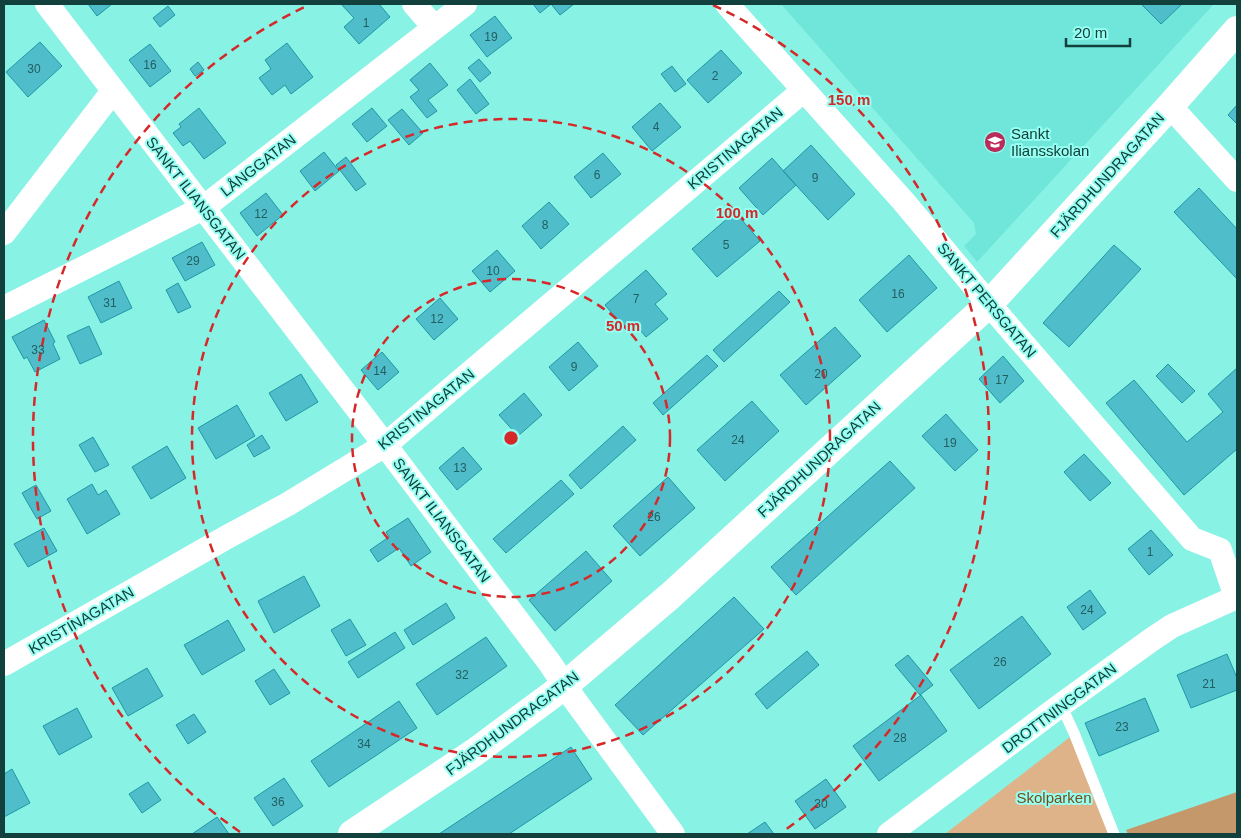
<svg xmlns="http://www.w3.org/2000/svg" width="1241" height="838" font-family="Arial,sans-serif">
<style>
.built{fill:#6fe6d9}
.green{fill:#deb389}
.forest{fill:#c4986b}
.building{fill:#50bdca;stroke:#1f98a4}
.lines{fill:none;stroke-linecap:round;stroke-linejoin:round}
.lane{stroke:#fff;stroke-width:11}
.street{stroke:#fff;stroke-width:24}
.secondary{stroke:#fff;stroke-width:28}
.ring{fill:none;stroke:#d62828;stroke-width:2.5;stroke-dasharray:9 6}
.labels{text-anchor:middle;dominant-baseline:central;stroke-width:4;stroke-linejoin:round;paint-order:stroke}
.number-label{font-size:12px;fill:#225f60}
.poi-label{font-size:15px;fill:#12403c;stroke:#96fff2;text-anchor:start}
.street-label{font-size:15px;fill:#12403c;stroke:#96fff2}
.park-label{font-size:15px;fill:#774b17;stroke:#96fff2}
.centre{fill:#d62828;stroke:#96fff2;stroke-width:2.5}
.ring-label{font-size:15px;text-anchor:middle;font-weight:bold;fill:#d62828;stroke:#96fff2;stroke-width:4;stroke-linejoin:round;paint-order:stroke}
</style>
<rect width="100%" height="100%" fill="#88f2e5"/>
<!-- built -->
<path class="built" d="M781,4H1214L977,262L964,246L976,234L974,223Z"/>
<!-- green -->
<path class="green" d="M1070,737L1111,834H945Z"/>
<!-- forest -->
<path class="forest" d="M1237,792V834H1128L1126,830Z"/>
<!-- building -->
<path class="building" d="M88,4H112L97,16Z
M341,4H379L390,17L359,44L344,27L354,18Z
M533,4H574L560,15L551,4L540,13Z
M1141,4H1182L1161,24Z
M168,6L175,15L160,27L153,18Z
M495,16L512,38L487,57L470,35Z
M40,42L62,66L28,97L6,72Z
M287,43L313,77L291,94L285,85L272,95L259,78L271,69L265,60Z
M150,44L171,71L150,87L129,60Z
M721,50L742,73L708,103L687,80Z
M479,59L491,73L480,82L468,68Z
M198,62L204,70L195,76L190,69Z
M430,63L448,85L428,100L437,111L427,118L410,97L419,90L410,80Z
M672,66L686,84L675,92L661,74Z
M470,79L489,104L476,114L457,90Z
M660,103L681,127L652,151L632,127Z
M1237,105V124L1228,115Z
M199,108L226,143L204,159L190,141L183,146L173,133L181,127L179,124Z
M372,108L387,126L367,142L352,124Z
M402,109L423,133L409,145L388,120Z
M811,145L855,194L828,220L783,171Z
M324,152L339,171L315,191L300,171Z
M603,153L621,174L591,198L574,177Z
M346,157L366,184L356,191L336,165Z
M772,158L796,185L763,215L739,188Z
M1199,188L1237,229V279L1174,212Z
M266,193L283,215L257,236L240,213Z
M549,202L569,224L541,249L522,226Z
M735,212L760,241L717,277L692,249Z
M202,242L215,265L185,281L172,258Z
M1114,245L1141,269L1069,347L1043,323Z
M497,250L515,271L490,292L472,271Z
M909,255L937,288L887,332L859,300Z
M646,270L667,294L655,304L668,319L646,337L635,324L627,331L605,305Z
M119,281L132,308L101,323L88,297Z
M178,283L191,307L178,313L166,290Z
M779,291L790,302L724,362L713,350Z
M440,298L458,319L434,340L416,319Z
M44,320L55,342L53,344L60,359L35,372L27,357L24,359L12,337Z
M89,326L102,354L80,364L67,336Z
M835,327L861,356L806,405L780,375Z
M578,342L598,366L569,391L549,367Z
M382,352L399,372L378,390L361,370Z
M707,355L718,366L663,415L653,403Z
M1003,356L1024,381L1000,403L979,379Z
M1168,364L1195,391L1182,403L1156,376Z
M1237,368V449L1184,495L1106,403L1134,380L1187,442L1223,412L1208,394Z
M301,374L318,402L286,421L269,393Z
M524,393L542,415L518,436L499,415Z
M752,401L779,431L725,481L697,450Z
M237,405L255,436L216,459L198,428Z
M946,414L978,450L955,471L922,436Z
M623,426L636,440L581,489L569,475Z
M262,435L270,448L254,457L247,445Z
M93,437L109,465L95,472L79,445Z
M167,446L186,478L151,499L132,467Z
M463,447L482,469L457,490L439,468Z
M1084,454L1111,483L1090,501L1064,472Z
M890,461L915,488L796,595L771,567Z
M668,477L695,508L640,556L613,526Z
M561,480L574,494L506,553L493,539Z
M92,484L98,495L106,490L120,514L87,534L67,499Z
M36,485L51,511L37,519L22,493Z
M408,518L431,552L411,566L399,548L378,562L370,550L389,537L386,532Z
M44,528L57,551L28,567L14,544Z
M1151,530L1173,555L1149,575L1128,549Z
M586,551L612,581L555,631L529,600Z
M304,576L320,606L274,633L258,601Z
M1090,590L1106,613L1083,630L1067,607Z
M734,597L764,629L643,735L615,705Z
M446,603L455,618L413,645L404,630Z
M1022,616L1051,654L979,709L950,670Z
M350,619L366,645L346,656L331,630Z
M228,620L245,650L202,675L184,645Z
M395,632L405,648L358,678L348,662Z
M486,637L507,666L437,715L416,684Z
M807,651L819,665L767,709L755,694Z
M1227,654L1237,678V690L1191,708L1177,675Z
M908,655L933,685L920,695L895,665Z
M147,668L163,696L128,716L112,688Z
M274,669L290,693L270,705L255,681Z
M921,695L947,731L879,781L853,746Z
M1145,698L1159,731L1099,756L1085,723Z
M399,701L417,728L329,787L311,761Z
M77,708L92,737L59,755L43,726Z
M194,714L206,732L188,744L176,725Z
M571,747L592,779L509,834H439Z
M12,769L30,803L4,817V774Z
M284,778L303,806L273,826L254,798Z
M826,779L846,807L815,829L795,801Z
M148,782L161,800L142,813L129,794Z
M217,817L229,834H192Z
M765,822L774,834H747Z"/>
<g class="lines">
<!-- lane -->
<path class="lane" d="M1061,705L1074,733L1114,834"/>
<!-- street -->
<path class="street" d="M47,4L385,445L549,662L574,699L673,834
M414,4L434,27
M727,4L904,202L989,304L1192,539L1220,550
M1170,106L1237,180
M4,233L113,91
M4,308L203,208L465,4
M1220,550L1236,597
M4,664L227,537L288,504L385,445L804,90
M889,834L1061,705L1151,640L1172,626L1237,597"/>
<!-- secondary -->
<path class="secondary" d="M352,834L475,752L564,686L670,596L989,304L1170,106L1237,30"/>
</g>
<!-- distance rings -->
<g class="ring">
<circle cx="511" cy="438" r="159"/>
<circle cx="511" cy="438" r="319"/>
<path d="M240 832A478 478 0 0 1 309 5M713 5A478 478 0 0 1 782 832"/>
</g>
<!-- icons -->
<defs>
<g id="school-disc" transform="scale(1.125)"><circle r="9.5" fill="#ba2c5c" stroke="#96fff2"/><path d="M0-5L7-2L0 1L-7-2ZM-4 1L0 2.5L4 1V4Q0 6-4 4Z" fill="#fff"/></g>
</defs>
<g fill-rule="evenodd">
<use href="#school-disc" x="995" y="142"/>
</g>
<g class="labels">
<!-- number labels -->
<g class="number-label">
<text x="366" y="23">1</text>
<text x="491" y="37">19</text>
<text x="150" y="65">16</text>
<text x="34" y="69">30</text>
<text x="715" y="76">2</text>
<text x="656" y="127">4</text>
<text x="597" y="175">6</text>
<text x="815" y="178">9</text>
<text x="261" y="214">12</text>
<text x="545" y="225">8</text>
<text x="726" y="245">5</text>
<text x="193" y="261">29</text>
<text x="493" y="271">10</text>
<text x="898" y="294">16</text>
<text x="636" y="299">7</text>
<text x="110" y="303">31</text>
<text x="437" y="319">12</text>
<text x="38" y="350">33</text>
<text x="574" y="367">9</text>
<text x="380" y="371">14</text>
<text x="821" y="374">20</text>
<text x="1002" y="380">17</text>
<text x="738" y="440">24</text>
<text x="950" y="443">19</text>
<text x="460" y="468">13</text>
<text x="654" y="517">26</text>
<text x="1150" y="552">1</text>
<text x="1087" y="610">24</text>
<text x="1000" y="662">26</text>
<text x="462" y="675">32</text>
<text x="1209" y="684">21</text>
<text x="1122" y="727">23</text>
<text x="900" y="738">28</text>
<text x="364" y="744">34</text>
<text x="278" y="802">36</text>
<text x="821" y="804">30</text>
</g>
<!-- poi labels -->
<g class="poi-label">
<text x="1011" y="133">Sankt<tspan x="1011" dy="17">Iliansskolan</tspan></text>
</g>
<!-- street labels -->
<g class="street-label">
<text transform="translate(735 148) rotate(-40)">KRISTINAGATAN</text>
<text transform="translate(258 165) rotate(-38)">LÅNGGATAN</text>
<text transform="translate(1107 175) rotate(-48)">FJÄRDHUNDRAGATAN</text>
<text transform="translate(196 198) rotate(52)">SANKT ILIANSGATAN</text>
<text transform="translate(987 300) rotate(50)">SANKT PERSGATAN</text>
<text transform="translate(426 409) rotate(-39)">KRISTINAGATAN</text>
<text transform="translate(819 459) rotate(-43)">FJÄRDHUNDRAGATAN</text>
<text transform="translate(442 520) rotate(53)">SANKT ILIANSGATAN</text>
<text transform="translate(81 620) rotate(-30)">KRISTINAGATAN</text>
<text transform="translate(1059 708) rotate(-37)">DROTTNINGGATAN</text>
<text transform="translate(512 723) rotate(-37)">FJÄRDHUNDRAGATAN</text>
</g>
<!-- park labels -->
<g class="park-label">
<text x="1054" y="797">Skolparken</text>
</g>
</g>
<circle cx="511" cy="438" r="8" class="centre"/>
<g class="ring-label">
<text x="849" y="105">150 m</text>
<text x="737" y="218">100 m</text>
<text x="623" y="331">50 m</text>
</g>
<!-- border -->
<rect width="1241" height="838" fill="none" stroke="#12403c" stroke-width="10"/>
<!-- scale -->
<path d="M1066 38v8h64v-8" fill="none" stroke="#12403c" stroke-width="2.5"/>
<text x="1074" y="38" font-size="15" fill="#12403c" stroke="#96fff2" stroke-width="4" paint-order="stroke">20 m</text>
</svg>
